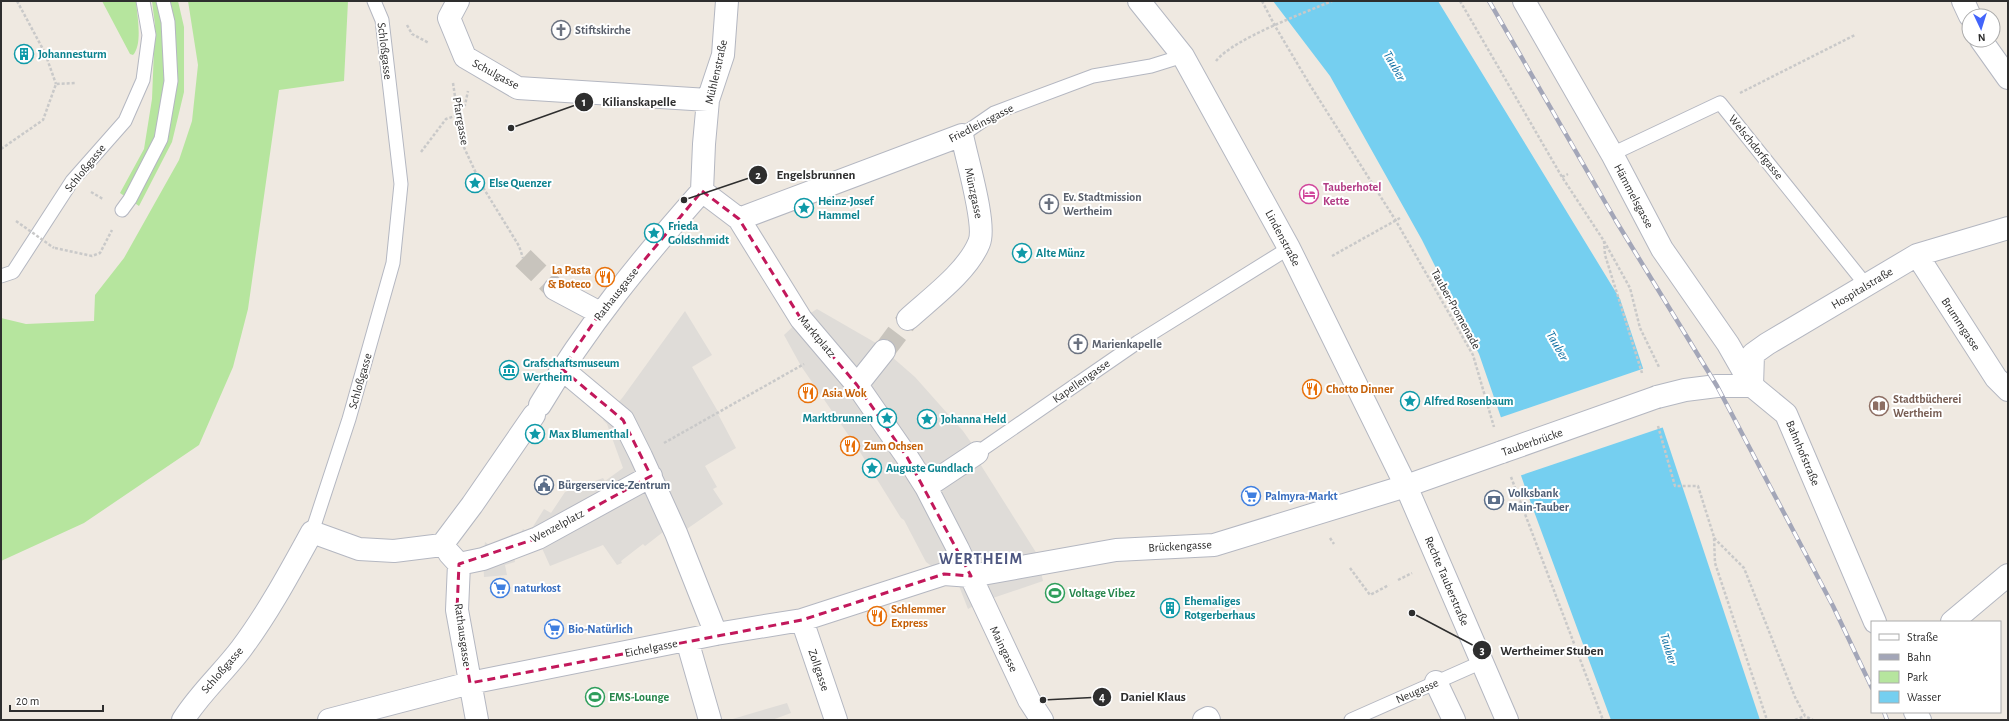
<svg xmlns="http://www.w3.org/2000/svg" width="2009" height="721" font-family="'Alegreya Sans',sans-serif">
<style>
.green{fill:#b6e59e}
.plaza{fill:#dfdcd8}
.water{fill:#75cff0}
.pier{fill:#efe9e1}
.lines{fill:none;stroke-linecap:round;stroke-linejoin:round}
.street-tunnel{stroke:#c8c4bd;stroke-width:22;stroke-dasharray:22 11;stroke-linecap:butt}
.lane-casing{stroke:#b4b7c1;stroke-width:15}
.street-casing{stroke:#b4b7c1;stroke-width:24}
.secondary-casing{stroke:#b4b7c1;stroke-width:24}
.path{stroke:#c9c9c9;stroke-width:2.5;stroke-dasharray:3 2;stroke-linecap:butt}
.lane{stroke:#fff;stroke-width:13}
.street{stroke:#fff;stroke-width:22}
.secondary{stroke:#fff;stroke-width:22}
.rail-casing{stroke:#a3a6b8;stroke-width:4.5}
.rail{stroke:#fff;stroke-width:3;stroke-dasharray:9;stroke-linecap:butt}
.secondary-bridge-casing{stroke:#b4b7c1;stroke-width:24;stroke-linecap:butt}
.path-bridge{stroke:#c9c9c9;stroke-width:2.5;stroke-dasharray:3 2;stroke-linecap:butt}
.secondary-bridge{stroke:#fff;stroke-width:22}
.marked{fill:none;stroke:#c2185b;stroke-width:3;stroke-dasharray:8 5;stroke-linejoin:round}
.labels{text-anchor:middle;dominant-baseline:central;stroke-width:4;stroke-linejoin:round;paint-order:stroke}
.worship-label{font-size:12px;font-weight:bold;fill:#5b616d;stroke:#fff;text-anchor:start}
.street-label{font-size:12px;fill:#2e2e2e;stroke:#fff}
.culture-label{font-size:12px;font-weight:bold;fill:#0d838f;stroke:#fff;text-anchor:start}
.hotel-label{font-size:12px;font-weight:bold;fill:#b23c85;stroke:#fff;text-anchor:start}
.food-label{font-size:12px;font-weight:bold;fill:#c56008;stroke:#fff;text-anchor:start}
.education-label{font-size:12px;font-weight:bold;fill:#785e54;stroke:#fff;text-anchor:start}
.service-label{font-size:12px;font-weight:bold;fill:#4e5e75;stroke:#fff;text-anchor:start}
.shop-label{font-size:12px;font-weight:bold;fill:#366cbe;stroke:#fff;text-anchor:start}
.leisure-label{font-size:12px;font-weight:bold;fill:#27864d;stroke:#fff;text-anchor:start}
.water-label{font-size:13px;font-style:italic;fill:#0d6fa3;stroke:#fff}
.district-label{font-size:16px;font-weight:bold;letter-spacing:1px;fill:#4d5680;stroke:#fff}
.leader{fill:none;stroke:#2e2e2e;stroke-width:1.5}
.callout-dot{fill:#2e2e2e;stroke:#fff;stroke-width:1.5}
.mark-label{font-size:12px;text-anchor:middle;font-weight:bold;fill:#fff}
.callout-label{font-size:13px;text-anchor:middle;font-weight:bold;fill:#2e2e2e;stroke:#fff;stroke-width:4;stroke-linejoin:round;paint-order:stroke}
</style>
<rect width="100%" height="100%" fill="#efe9e1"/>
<!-- green -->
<path class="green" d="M102,1H136C137,15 143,44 133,55L130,54Z
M152,1H178L184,27V92L172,142L139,206L120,193L144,149L152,99L155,25Z
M188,1H348L344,81L279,90L248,309L233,367L199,445L84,523L1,561V318L26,324L94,321L95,295L124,258L179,160L192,121L198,65Z"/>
<!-- plaza -->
<path class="plaza" d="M817,309L876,343L915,377L963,431L975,448L977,459L1037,554L1043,581L981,602L968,609L959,586L926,562L904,520L901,518L860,452L801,366L784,335L801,319Z
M685,311L712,355L692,367L720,415L718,414L736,448L705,466L717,487L713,489L723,504L681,533L667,529L645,546L643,544L621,561L622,563L617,565L603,545L550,566L541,546L514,555L515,562L505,565L507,575L484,577L483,559L485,542L493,548L505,544L512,534L518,538L523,529L529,533L544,509L551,513L565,492L603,478L605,481L623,468L607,424L603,420L623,397Z
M787,703L791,713L772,720H729Z"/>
<!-- water -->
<path class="water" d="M1273,1H1438L1620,299L1760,720H1611L1525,487L1479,354L1422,240L1330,76Z"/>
<!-- pier -->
<path class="pier" d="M1645,368L1664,427L1519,476L1499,418Z"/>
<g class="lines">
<!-- street-tunnel -->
<path class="street-tunnel" d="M523,258L555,289
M884,351L908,319"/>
<!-- lane casing -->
<g class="lane-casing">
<path id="lane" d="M962,135L994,113L1093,76L1151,66L1183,56
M1612,154L1720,103L1866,285
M122,210L130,199L161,139L171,81L168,22L163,1
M1,276L13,272L72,181L125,121L143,80L149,35L143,1
M977,453L1138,342L1289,248
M312,532L349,419L393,263L401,184L382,20L374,1
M1351,720L1482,662"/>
</g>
<!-- street casing -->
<g class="street-casing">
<path id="street" d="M458,1L449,18L465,57L518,88L708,100
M1524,1L1612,154L1662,249L1728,344L1752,386
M1963,1L1970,16
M1981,40L2008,78
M702,191L739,219L801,319L857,385L907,457L926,487L958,549L1029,700L1042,720
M702,191L704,144L708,100L723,55L727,1
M739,219L962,135C966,157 987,225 979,243C967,272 931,298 908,319
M1917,255L1996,378L2008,390
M555,289L600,313
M562,369L623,420L641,456L676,533L716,634
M857,385L884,351
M1752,386L1753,354L1767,344L1917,255L2008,228
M540,405C587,326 642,259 702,191
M926,487L977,453
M449,553L459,564L457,610L477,720
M459,564L483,559L538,538L651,476
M802,620L836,720
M1952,622L2008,575
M687,640L710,720
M1436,682L1454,720
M183,720C200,693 222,674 241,649C268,613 290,572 312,532L359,549L394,551L442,545L472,505L534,415
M329,720L470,683L716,634L802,620L944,574L971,576L1116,550L1214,545L1406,486
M1204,720L1208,718L1209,720"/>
</g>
<!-- secondary casing -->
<g class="secondary-casing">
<path id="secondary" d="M1139,1L1183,56L1289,248L1406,486L1507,720
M1657,397L1685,390L1717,386H1752L1786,414L1875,622
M1406,486L1502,452
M1915,712L1920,720"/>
</g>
<!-- path -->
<path class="path" d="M17,1L45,53L56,84
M1262,1L1275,26L1310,85L1396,221L1473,355L1494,427
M1460,1L1562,177L1604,241L1630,288L1640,328L1659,367
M407,25L412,34L429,43
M1216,61C1233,39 1304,13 1332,1
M453,83L462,143L481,184L519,246L523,258
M1740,93L1855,35
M458,107L465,105L468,91
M1,149L43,120L56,84L75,83
M421,152L446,119L458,115
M1562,177L1568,174
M91,192L103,199
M1604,241L1605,255L1642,373
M55,248L92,256L100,253L112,230
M1332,256L1400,218
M1658,426L1675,486H1698L1714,537L1715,563L1767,720
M664,443L804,364
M1511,477L1603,720
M1330,538L1334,544
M1714,538L1744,568L1795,697L1805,716L1813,720
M1350,568L1370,595L1389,585
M1398,580L1412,573
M1795,720L1805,716"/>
<!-- lane -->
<use href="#lane" class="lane"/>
<!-- street -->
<use href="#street" class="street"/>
<!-- secondary -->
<use href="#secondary" class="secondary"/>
<!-- rail casing -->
<g class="rail-casing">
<path id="rail" d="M1489,1L1616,221L1717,386L1833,606L1872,688
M1884,712L1887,720"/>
</g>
<!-- rail -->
<use href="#rail" class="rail"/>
<!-- secondary-bridge casing -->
<g class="secondary-bridge-casing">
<path id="secondary-bridge" d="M1502,452L1657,397"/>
</g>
<!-- path-bridge -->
<path class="path-bridge" d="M16,221L54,248"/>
<!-- secondary-bridge -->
<use href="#secondary-bridge" class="secondary-bridge"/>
</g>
<!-- marked area -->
<path class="marked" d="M702,191L739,219L801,319L857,385L907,457L971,576L944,574L802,620L470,683L457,610L459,564L538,538L651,476L623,420L562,369L600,313Z"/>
<!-- icons -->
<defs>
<g id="church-ring" transform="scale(1)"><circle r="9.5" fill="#fff" stroke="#6b7280" stroke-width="1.5"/><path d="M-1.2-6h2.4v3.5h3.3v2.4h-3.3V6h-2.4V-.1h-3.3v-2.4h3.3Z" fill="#6b7280"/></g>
<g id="building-ring" transform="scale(1)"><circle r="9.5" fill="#fff" stroke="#0f9aa8" stroke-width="1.5"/><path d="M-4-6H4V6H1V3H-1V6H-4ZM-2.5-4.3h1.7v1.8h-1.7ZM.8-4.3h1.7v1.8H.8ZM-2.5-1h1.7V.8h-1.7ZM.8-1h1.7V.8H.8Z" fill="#0f9aa8"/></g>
<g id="sight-ring" transform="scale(1)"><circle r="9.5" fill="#fff" stroke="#0f9aa8" stroke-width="1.5"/><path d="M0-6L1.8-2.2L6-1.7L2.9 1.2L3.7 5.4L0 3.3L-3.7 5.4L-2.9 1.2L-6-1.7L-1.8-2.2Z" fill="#0f9aa8"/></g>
<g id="hotel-ring" transform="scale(1)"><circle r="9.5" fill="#fff" stroke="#d1479c" stroke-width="1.5"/><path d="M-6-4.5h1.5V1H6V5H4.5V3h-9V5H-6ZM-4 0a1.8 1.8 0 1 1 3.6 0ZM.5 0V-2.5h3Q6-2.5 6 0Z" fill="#d1479c"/></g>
<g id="restaurant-ring" transform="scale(1)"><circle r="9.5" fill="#fff" stroke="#e8710a" stroke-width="1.5"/><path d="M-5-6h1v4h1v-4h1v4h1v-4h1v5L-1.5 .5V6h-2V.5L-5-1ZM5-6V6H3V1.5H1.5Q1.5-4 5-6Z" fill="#e8710a"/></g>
<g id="museum-ring" transform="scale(1)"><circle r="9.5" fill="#fff" stroke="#0f9aa8" stroke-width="1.5"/><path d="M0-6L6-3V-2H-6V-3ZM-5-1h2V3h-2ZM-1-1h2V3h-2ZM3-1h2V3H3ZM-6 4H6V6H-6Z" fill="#0f9aa8"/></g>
<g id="library-ring" transform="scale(1)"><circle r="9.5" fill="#fff" stroke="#8d6e63" stroke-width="1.5"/><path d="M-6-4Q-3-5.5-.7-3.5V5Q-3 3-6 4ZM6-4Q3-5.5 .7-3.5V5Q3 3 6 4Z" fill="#8d6e63"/></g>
<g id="civic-ring" transform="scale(1)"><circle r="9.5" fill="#fff" stroke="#5c6f8a" stroke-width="1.5"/><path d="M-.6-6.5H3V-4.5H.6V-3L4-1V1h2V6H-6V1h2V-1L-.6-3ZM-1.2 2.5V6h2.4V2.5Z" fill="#5c6f8a"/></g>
<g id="supermarket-ring" transform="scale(1)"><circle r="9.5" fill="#fff" stroke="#3f7fe0" stroke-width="1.5"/><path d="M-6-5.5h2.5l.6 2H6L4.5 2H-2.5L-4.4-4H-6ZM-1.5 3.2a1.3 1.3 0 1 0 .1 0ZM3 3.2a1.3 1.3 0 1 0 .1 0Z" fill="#3f7fe0"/></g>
<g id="bank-ring" transform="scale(1)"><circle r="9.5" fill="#fff" stroke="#5c6f8a" stroke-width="1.5"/><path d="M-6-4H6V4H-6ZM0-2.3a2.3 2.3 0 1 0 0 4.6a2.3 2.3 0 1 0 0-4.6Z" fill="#5c6f8a"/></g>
<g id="stadium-ring" transform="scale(1)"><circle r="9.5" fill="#fff" stroke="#2e9e5b" stroke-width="1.5"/><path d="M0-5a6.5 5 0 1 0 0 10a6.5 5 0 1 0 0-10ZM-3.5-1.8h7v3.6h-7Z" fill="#2e9e5b"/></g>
</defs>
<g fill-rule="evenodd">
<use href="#church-ring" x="561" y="30"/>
<use href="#building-ring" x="24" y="54"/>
<use href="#sight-ring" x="475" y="183"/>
<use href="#hotel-ring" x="1309" y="194"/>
<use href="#church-ring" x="1049" y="204"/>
<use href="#sight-ring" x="804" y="208"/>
<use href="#sight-ring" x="654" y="233"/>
<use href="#sight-ring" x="1022" y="253"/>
<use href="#restaurant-ring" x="605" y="277"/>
<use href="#church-ring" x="1078" y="344"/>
<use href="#museum-ring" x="509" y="370"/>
<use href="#restaurant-ring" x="1312" y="389"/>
<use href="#restaurant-ring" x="808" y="393"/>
<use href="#sight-ring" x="1410" y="401"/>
<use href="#library-ring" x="1879" y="406"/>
<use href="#sight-ring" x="887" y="418"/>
<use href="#sight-ring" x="927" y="419"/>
<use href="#sight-ring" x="535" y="434"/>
<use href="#restaurant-ring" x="850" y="446"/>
<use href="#sight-ring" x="872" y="468"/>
<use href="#civic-ring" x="544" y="485"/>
<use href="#supermarket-ring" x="1251" y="496"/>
<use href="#bank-ring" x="1494" y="500"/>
<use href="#supermarket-ring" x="500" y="588"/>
<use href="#stadium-ring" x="1055" y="593"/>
<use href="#building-ring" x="1170" y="608"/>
<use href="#restaurant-ring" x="877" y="616"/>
<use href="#supermarket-ring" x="554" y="629"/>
<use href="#stadium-ring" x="595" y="697"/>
</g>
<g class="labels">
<!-- worship labels -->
<g class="worship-label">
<text x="575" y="30">Stiftskirche</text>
<text x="1063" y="197">Ev. Stadtmission<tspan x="1063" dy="14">Wertheim</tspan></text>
<text x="1092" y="344">Marienkapelle</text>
</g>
<!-- street labels -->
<g class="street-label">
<text transform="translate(385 51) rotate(83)">Schloßgasse</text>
<text transform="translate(716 72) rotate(-77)">Mühlenstraße</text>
<text transform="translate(496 74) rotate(28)">Schulgasse</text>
<text transform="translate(461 121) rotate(80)">Pfarrgasse</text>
<text transform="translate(981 123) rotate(-27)">Friedleinsgasse</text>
<text transform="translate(1756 147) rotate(51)">Welschdorfgasse</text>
<text transform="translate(85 168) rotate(-51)">Schloßgasse</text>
<text transform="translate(974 193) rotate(78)">Münzgasse</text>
<text transform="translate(1634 196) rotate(62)">Hämmelsgasse</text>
<text transform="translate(1283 238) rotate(62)">Lindenstraße</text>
<text transform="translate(1862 288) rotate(-31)">Hospitalstraße</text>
<text transform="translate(616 294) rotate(-52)">Rathausgasse</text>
<text transform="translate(1456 309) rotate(61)">Tauber-Promenade</text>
<text transform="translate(1961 324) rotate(57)">Brummgasse</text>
<text transform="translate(817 336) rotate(50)">Marktplatz</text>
<text transform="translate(360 381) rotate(-74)">Schloßgasse</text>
<text transform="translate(1081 381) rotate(-35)">Kapellengasse</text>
<text transform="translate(1532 442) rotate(-19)">Tauberbrücke</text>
<text transform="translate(1803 453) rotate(67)">Bahnhofstraße</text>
<text transform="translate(557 526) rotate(-28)">Wenzelplatz</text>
<text transform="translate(1180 546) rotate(-3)">Brückengasse</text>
<text transform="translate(1447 581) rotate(67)">Rechte Tauberstraße</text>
<text transform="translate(463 635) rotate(82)">Rathausgasse</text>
<text transform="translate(651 648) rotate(-11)">Eichelgasse</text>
<text transform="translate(1004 649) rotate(64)">Maingasse</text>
<text transform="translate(222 670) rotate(-49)">Schloßgasse</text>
<text transform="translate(819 670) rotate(71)">Zollgasse</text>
<text transform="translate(1417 691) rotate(-24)">Neugasse</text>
</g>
<!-- culture labels -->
<g class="culture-label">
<text x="38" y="54">Johannesturm</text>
<text x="489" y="183">Else Quenzer</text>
<text x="818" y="201">Heinz-Josef<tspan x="818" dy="14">Hammel</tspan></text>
<text x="668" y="226">Frieda<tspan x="668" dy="14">Goldschmidt</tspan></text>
<text x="1036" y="253">Alte Münz</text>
<text x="523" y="363">Grafschaftsmuseum<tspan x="523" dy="14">Wertheim</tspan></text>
<text x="1424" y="401">Alfred Rosenbaum</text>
<text x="873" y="418" text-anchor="end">Marktbrunnen</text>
<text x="941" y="419">Johanna Held</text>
<text x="549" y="434">Max Blumenthal</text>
<text x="886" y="468">Auguste Gundlach</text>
<text x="1184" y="601">Ehemaliges<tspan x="1184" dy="14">Rotgerberhaus</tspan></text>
</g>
<!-- hotel labels -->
<g class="hotel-label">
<text x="1323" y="187">Tauberhotel<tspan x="1323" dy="14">Kette</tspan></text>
</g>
<!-- food labels -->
<g class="food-label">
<text x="591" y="270" text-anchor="end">La Pasta<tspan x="591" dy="14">&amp; Boteco</tspan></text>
<text x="1326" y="389">Chotto Dinner</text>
<text x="822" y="393">Asia Wok</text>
<text x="864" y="446">Zum Ochsen</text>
<text x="891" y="609">Schlemmer<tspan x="891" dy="14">Express</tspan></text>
</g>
<!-- education labels -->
<g class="education-label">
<text x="1893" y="399">Stadtbücherei<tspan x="1893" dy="14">Wertheim</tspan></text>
</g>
<!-- service labels -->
<g class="service-label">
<text x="558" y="485">Bürgerservice-Zentrum</text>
<text x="1508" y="493">Volksbank<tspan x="1508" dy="14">Main-Tauber</tspan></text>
</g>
<!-- shop labels -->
<g class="shop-label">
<text x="1265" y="496">Palmyra-Markt</text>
<text x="514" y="588">naturkost</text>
<text x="568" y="629">Bio-Natürlich</text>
</g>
<!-- leisure labels -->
<g class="leisure-label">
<text x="1069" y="593">Voltage Vibez</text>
<text x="609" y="697">EMS-Lounge</text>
</g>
<!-- water labels -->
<g class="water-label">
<text transform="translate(1394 66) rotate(60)">Tauber</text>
<text transform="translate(1557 346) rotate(60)">Tauber</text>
<text transform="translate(1668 649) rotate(73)">Tauber</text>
</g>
<!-- district labels -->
<g class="district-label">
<text x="981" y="559">WERTHEIM</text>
</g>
</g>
<!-- callouts -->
<path class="leader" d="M511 128L584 102M684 200L758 175M1412 613L1482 650M1043 700L1102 697"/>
<g class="callout-dot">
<circle cx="511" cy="128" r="4"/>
<circle cx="684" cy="200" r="4"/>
<circle cx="1412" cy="613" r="4"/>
<circle cx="1043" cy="700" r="4"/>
<circle cx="584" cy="102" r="10"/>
<circle cx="758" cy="175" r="10"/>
<circle cx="1482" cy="650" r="10"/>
<circle cx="1102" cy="697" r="10"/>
</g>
<g class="mark-label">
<text x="584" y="106">1</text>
<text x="758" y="179">2</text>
<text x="1482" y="654">3</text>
<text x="1102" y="701">4</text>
</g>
<g class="callout-label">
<text x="639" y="106">Kilianskapelle</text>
<text x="816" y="179">Engelsbrunnen</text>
<text x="1552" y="655">Wertheimer Stuben</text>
<text x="1153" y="701">Daniel Klaus</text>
</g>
<!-- border -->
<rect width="2009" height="721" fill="none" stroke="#2e2e2e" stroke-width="4"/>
<!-- legend -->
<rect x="1871" y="621" width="130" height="92" fill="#ffffff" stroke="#ababab"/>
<rect x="1879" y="634" width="20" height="6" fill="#ffffff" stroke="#ababab"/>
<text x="1907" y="641" font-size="12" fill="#2e2e2e">Straße</text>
<rect x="1879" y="654" width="20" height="6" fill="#a3a6b8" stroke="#ababab"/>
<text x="1907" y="661" font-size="12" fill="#2e2e2e">Bahn</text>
<rect x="1879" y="671" width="20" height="12" fill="#b6e59e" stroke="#ababab"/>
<text x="1907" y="681" font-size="12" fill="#2e2e2e">Park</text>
<rect x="1879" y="691" width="20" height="12" fill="#75cff0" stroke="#ababab"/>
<text x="1907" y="701" font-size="12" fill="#2e2e2e">Wasser</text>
<!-- north arrow -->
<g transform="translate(1981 28) rotate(176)"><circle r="19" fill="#ffffff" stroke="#ababab"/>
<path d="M0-3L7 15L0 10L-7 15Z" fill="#4264fb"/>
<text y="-6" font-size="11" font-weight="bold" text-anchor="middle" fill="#2e2e2e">N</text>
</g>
<!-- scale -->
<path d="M10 705v6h93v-6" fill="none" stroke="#2e2e2e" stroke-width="2"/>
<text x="16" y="705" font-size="12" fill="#2e2e2e" stroke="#ffffff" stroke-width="3" paint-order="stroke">20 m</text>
</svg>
